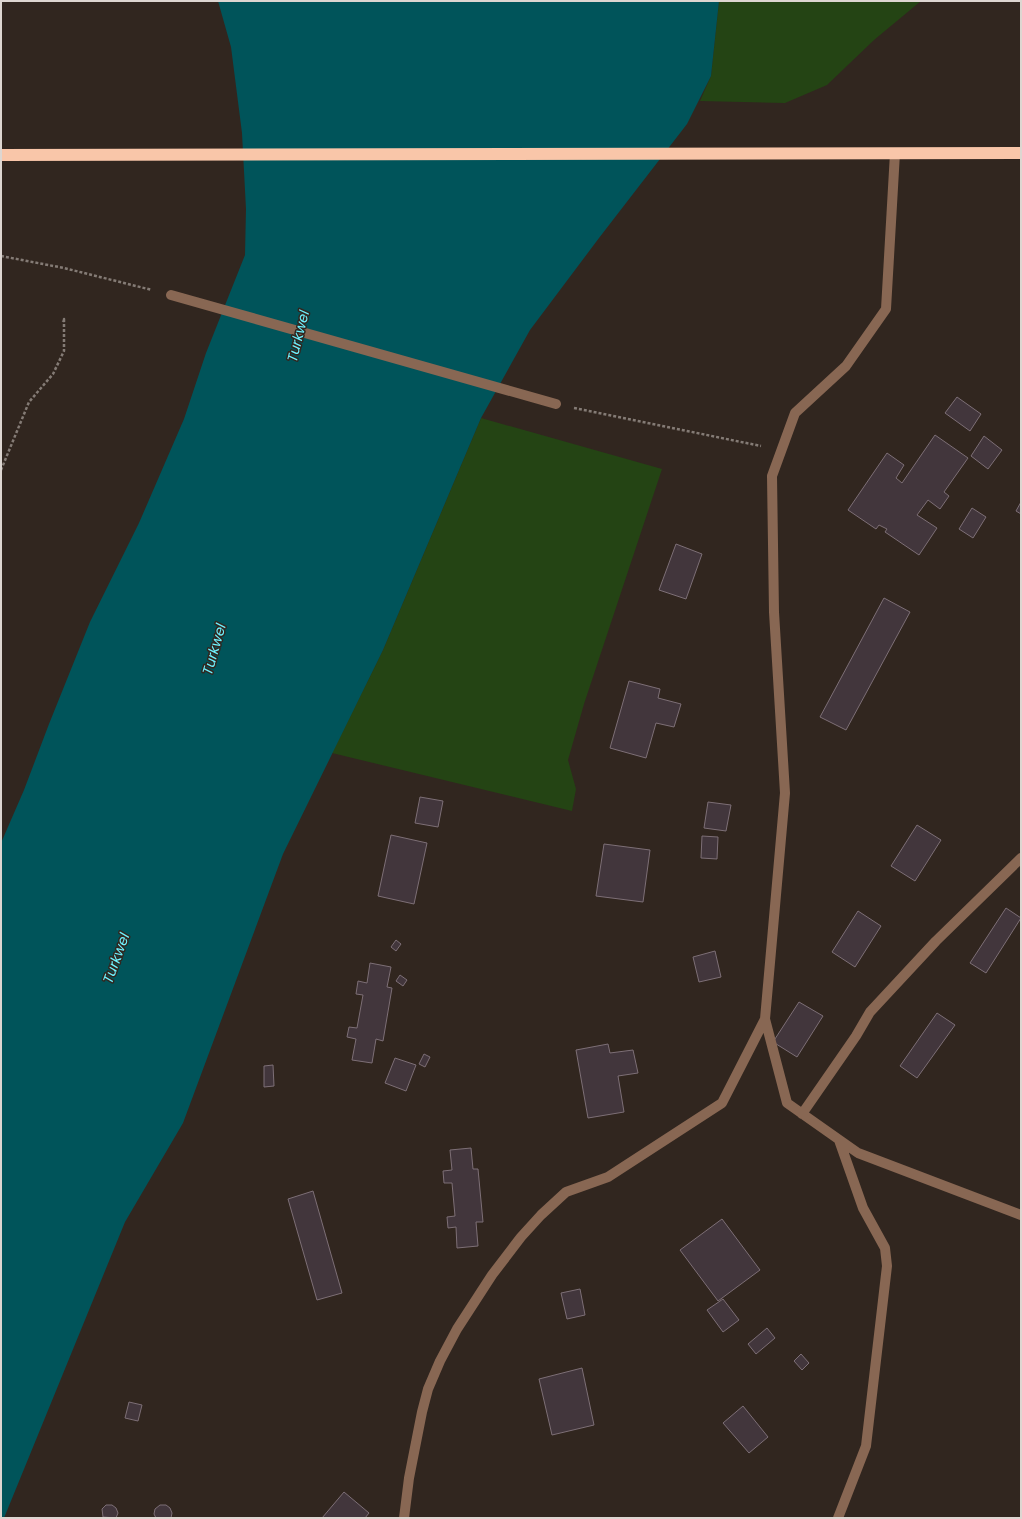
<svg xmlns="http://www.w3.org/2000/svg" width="1022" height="1519" font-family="Poppins,sans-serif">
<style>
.green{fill:#244414}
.water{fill:#00545a}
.building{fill:#42363c;stroke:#7d6f76}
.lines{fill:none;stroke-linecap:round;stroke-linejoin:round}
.path{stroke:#847b75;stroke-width:2.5;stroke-dasharray:3 2;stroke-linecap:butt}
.minor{stroke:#886753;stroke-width:10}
.highway{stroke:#f9c6a9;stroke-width:12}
.labels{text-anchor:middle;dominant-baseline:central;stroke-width:3;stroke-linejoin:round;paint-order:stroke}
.water-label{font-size:14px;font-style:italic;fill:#6ef3ff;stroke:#31261f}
</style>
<rect width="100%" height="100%" fill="#31261f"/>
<!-- green -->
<path class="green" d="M719,1H921L874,40L827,85L785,103L700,101L711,76Z
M481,418L662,469L584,704L568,760L576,789L572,811L332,753L383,650Z"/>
<!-- water -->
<path class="water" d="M218,1H719L711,76L687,124L599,238L530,330L481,418L383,650L283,854L183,1123L125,1222L4,1518H1V843L24,790L49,724L90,622L139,523L184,419L206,353L245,255L246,209L242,133L231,47Z"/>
<!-- building -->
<path class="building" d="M957,397L981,414L970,431L945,413Z
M935,435L968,458L944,492L949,496L940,509L928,500L917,515L937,528L919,555L885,532L887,529L879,525L876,529L848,510L887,453L904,465L896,478L902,483Z
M984,436L1002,450L988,469L971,456Z
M1021,502V514L1016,511Z
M972,508L986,517L973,538L959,529Z
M676,544L702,554L686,599L659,590Z
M884,598L910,612L846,730L820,717Z
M629,681L660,689L658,698L681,704L674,727L656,723L646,758L610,748Z
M420,797L443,801L438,827L415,823Z
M708,802L731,805L726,831L704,828Z
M917,825L941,840L915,881L891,866Z
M391,835L427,843L414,904L378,896Z
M702,836L718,837L717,859L701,858Z
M604,844L650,850L643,902L596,896Z
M1006,908L1021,918L986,973L970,963Z
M858,911L881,926L855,967L832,952Z
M396,940L401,944L396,951L391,947Z
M715,951L721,977L699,982L693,957Z
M370,963L391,967L387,987L392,988L383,1041L376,1039L372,1063L352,1060L356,1039L347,1037L349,1027L357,1028L363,995L356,994L358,981L367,983Z
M400,975L407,980L403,986L396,981Z
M799,1002L823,1016L797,1057L773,1042Z
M937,1013L955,1025L917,1078L900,1066Z
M608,1044L610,1053L633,1050L638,1073L618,1076L624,1112L588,1118L576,1050Z
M424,1054L430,1057L425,1067L419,1064Z
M395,1058L416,1065L406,1091L385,1083Z
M273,1065L274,1086L264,1087V1066Z
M471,1148L473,1169H478L483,1222H476L478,1246L457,1248L456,1227L448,1228L447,1217L455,1216L452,1183H444L443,1171L452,1170L450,1150Z
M313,1191L342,1293L317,1300L288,1199Z
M722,1219L760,1270L718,1301L680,1250Z
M580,1289L585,1315L567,1319L561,1293Z
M723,1299L739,1320L723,1332L707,1310Z
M767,1328L775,1338L756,1354L748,1344Z
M801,1354L809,1363L802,1370L794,1361Z
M582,1368L594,1425L552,1435L539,1379Z
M129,1402L142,1405L138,1421L125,1418Z
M743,1406L768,1437L749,1453L723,1423Z
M344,1492L369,1513L365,1518H322Z
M106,1505H112L116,1508L118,1513L116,1518L103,1517L102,1509Z
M160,1505H166L170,1508L172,1513L171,1518H156L154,1514L155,1509Z"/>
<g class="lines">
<!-- path -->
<path class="path" d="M1,256L64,268L152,290
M574,408L761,446
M1,470L29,402L53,374L64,351V319L63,322"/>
<!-- minor -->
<path class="minor" d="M895,153L886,309L846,366L795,413L772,476L774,612L785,793L765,1019L787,1103L858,1153L1021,1215
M171,295L556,404
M802,1114L856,1036L870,1012L936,941L1021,858
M404,1518L409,1478L422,1412L428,1389L440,1361L457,1329L492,1275L521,1237L541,1215L566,1192L608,1177L722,1103L765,1019
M838,1518L866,1446L887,1266L885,1248L863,1208L839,1140"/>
<!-- highway -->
<path class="highway" d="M1,155L1021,153"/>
</g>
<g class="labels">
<!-- water labels -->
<g class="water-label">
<text transform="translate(298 336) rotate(-76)">Turkwel</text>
<text transform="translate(214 649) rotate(-74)">Turkwel</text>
<text transform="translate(116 958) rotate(-70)">Turkwel</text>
</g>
</g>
<!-- border -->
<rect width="1022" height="1519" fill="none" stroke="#ddd6d1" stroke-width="4"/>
</svg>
